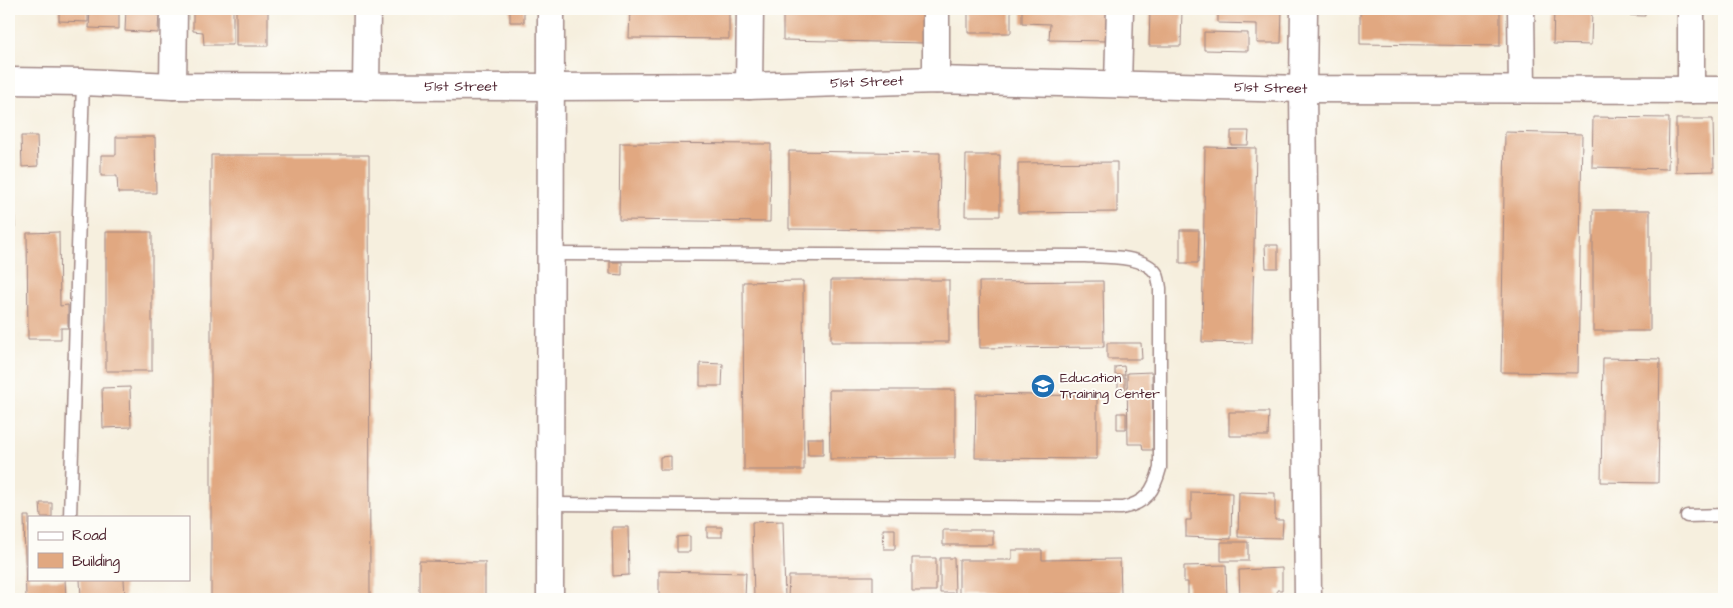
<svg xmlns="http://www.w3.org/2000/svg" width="1733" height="608" font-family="'Architects Daughter',sans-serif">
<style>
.building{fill:#e1a881}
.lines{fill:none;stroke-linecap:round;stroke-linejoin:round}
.service-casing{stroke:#a08784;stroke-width:15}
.minor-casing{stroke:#a08784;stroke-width:29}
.service{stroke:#fff;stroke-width:12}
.minor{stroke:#fff;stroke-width:26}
.labels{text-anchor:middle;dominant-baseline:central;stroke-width:4;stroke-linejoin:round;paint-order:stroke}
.street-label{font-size:14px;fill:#4a1f2b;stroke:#fdfcf7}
.poi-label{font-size:14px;fill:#4a1f2b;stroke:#fdfcf7;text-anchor:start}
</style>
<rect width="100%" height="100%" fill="#fdfcf7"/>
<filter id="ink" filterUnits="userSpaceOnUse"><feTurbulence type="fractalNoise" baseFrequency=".02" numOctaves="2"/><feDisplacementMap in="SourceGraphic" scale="10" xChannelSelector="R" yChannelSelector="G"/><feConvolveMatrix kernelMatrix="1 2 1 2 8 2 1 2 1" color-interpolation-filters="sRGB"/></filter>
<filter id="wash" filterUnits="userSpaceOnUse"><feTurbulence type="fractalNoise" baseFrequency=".0096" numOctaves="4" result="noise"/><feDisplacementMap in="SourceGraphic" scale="20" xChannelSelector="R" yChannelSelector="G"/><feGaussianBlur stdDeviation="1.12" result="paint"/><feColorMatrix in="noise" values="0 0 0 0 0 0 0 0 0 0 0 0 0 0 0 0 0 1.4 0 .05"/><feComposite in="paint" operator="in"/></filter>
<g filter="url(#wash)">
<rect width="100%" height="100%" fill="#f6efde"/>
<g id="blocks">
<!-- building -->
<path class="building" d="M59,9H88V22L59,21Z
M90,9H119V29L89,28Z
M126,9H159L158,33L125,31Z
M193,9H233V45H204L203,32L193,31Z
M236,9H268V46H236Z
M510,9H524V22H510Z
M630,9H729V39L629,38Z
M783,9H926L925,43L783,40Z
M968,9H1011V33H968Z
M1022,9H1109V41L1049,40L1050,24L1022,23Z
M1150,9H1182L1181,46H1149Z
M1218,9H1282L1281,43H1257V24L1218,23Z
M1360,9H1500V46L1360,44Z
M1554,9H1592L1591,45L1553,44Z
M1618,9H1645V16L1618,15Z
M1204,32L1248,33V51L1204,50Z
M1593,117L1669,118L1668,169L1592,167Z
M1676,119H1713L1714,171L1676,172Z
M1231,131H1249L1248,145H1231Z
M1505,132L1582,134L1578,373L1501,372Z
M21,136H37L38,166L22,167Z
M116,137H155L156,193H118L117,176H101V155H116Z
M620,143L771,144L770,222L619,220Z
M1205,147L1256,148L1252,343L1202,342Z
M789,151L940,153L939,230L789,229Z
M211,155H369L370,599H211Z
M966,155H1000V216H965Z
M1117,162V212L1018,213V163Z
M9,163H14L15,195H9Z
M9,201H14L15,227H9Z
M1593,210H1650V331H1593Z
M1180,230H1199L1198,263H1180Z
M59,232L60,306L68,305V328H61V339H28L27,233Z
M106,232H152V371H106Z
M1265,245H1278V268H1266Z
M610,262H622V275L610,274Z
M831,280H949V342H831Z
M803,281L804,470H744L743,282Z
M1103,281L1104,347L980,348L979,282Z
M1107,343H1141L1142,359H1107Z
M1603,358L1660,359L1658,483L1601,482Z
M700,363L723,364L722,386H700Z
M1124,366L1125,375H1115V367Z
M1152,372L1153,450H1143L1142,444H1128L1127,373Z
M1118,377H1125V390H1118Z
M130,387L131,427L103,428L102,388Z
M829,390H955V458L830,459Z
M976,394L1097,396V459L975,458Z
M1229,412H1269L1268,436H1229Z
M1117,413H1126V429H1117Z
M807,438H823V455H808Z
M671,456V470H660V457Z
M1191,492L1232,493L1231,539L1186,537V520H1191Z
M1239,492L1275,493V520H1283L1282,538L1238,537Z
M40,503H52V517H41Z
M24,516H29V579H65L66,599H26Z
M783,521L785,599H754L752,522Z
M612,527H628L629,575L613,576Z
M707,527H722V537H707Z
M883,529H895V549H884Z
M943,530H993V545H943Z
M690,536V552H677V537Z
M1221,542H1248V561H1221Z
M1012,550H1042V560L1120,559L1121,594H1049V599H1012V595H959V560H1012Z
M912,558H936V591H912Z
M940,558H954L955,593H940Z
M419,561L485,562V599H419Z
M1226,565L1227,599H1188V582H1184V566Z
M1282,568V590H1277L1278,599H1240L1239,570Z
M659,571L746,573L745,599H659Z
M789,576H873V599H788Z
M80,579H124L125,599H81Z"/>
</g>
</g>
<g filter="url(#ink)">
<use href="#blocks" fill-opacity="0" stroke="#a08784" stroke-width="1"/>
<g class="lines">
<!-- service casing -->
<g class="service-casing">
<path id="service" d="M550,504L1122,508C1146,503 1154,491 1160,468V288C1159,284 1159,277 1156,273C1144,255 1105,257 1085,256L551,254
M1687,516L1724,515
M70,517L83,82"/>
</g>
<!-- minor casing -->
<g class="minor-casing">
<g id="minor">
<path d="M1304,9L1303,89L1308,599"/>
<path d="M1521,9L1522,89"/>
<path d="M1691,9V90"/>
<path d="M936,80V9"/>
<path id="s1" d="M9,81L83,82L173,86L551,87L749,86L936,80L1303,89L1724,90"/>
<path d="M1118,84L1120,9"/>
<path d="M173,86L174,9"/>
<path d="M749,86L750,9"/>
<path d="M366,87L367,9"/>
<path d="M550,599L551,9"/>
</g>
</g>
<!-- service -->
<use href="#service" class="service"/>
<!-- minor -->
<use href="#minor" class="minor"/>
</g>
</g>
<!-- icons -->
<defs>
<g id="school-disc" transform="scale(1.25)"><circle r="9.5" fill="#1f6fb2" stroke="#fdfcf7"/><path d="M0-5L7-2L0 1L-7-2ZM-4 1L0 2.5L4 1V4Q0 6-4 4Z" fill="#fff"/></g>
</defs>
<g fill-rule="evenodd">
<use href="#school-disc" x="1043" y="386"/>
</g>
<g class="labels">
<!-- street labels -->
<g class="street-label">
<text stroke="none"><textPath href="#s1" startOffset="858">51st Street</textPath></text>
<text stroke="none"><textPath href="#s1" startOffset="452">51st Street</textPath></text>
<text stroke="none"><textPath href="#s1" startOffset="1262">51st Street</textPath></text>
</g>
<!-- poi labels -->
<g class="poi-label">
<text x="1060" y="378">Education<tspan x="1060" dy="16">Training Center</tspan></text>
</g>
</g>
<!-- margin -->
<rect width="1733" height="608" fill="none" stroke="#fdfcf7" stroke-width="30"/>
<!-- legend -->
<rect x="28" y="516" width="162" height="65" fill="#fdfcf7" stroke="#b5a4a5"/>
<rect x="38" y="532" width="25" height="8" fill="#ffffff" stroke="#b5a4a5"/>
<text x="72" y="540" font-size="15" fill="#4a1f2b">Road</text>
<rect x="38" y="553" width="25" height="15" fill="#e1a881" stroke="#b5a4a5"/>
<text x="72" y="566" font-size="15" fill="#4a1f2b">Building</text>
</svg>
